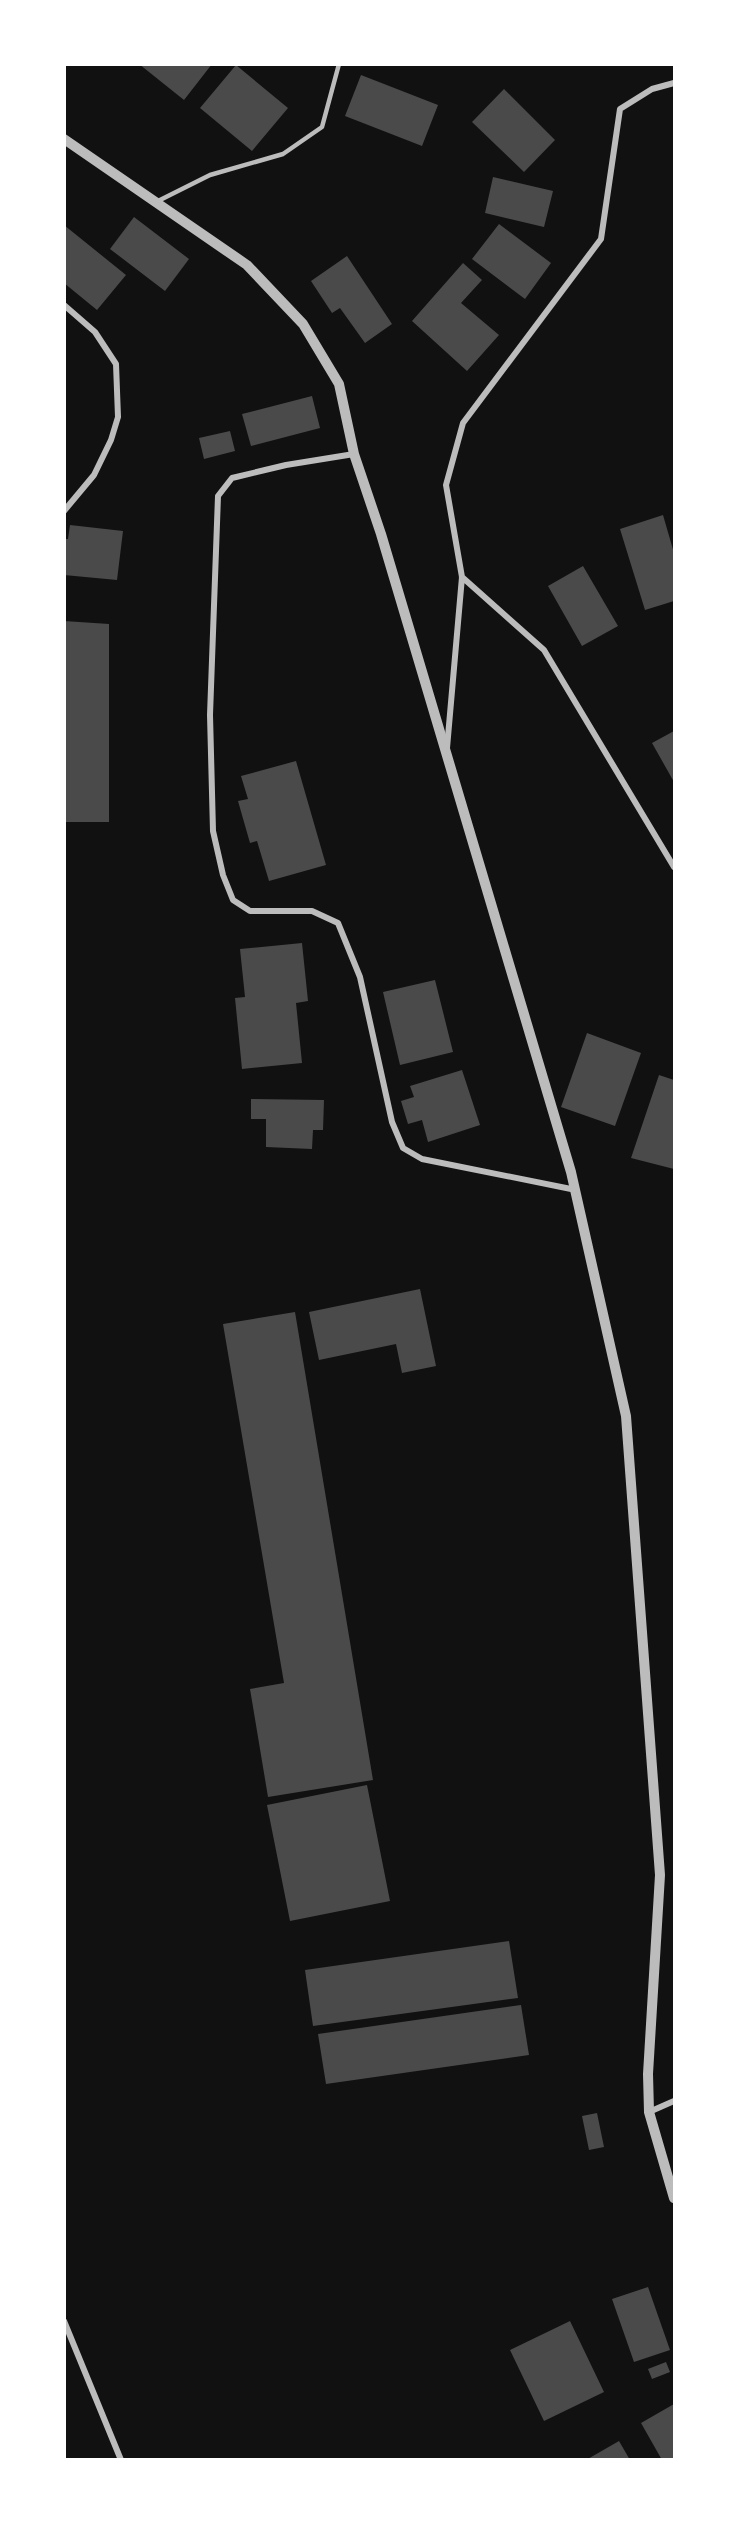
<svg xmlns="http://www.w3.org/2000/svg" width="739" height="2524" font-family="Manrope,sans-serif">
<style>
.building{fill:#4a4a4a}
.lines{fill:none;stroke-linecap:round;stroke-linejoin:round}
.service{stroke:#bcbcbc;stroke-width:4.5}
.minor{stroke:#bcbcbc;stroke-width:6}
.tertiary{stroke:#bcbcbc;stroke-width:10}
</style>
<rect width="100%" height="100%" fill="#111"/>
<!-- building -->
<path class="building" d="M139,64H212L184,100Z
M236,65L288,108L252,151L200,108Z
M361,75L438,105L422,146L345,116Z
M504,89L555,140L524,172L472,122Z
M493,177L553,191L544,227L485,213Z
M134,217L189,259L165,291L110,249Z
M499,224L551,263L525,299L472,259Z
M64,225L126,275L97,310L64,283Z
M347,256L392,324L365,343L340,308L332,313L311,281Z
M463,263L482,280L461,303L499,335L467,371L412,321Z
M312,396L320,428L251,446L242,414Z
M230,431L235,451L204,459L199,438Z
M663,515L674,553V601L645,610L620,529Z
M70,525L123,531L117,580L64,575V539H68Z
M583,566L618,626L582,646L548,586Z
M64,621L109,624V822H64Z
M674,731V782L652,743Z
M296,761L326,865L269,881L257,841L250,843L238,801L248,799L241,776Z
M302,943L308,1001L296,1003L302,1063L242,1069L235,998L245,997L240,949Z
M435,980L453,1052L400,1065L383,992Z
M587,1033L641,1053L615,1126L561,1107Z
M462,1070L480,1125L428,1142L422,1120L408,1124L401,1101L414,1097L410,1086Z
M659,1075L674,1080V1169L631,1158Z
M251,1099L324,1100L323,1130H313L312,1149L266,1147V1119H251Z
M420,1289L436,1366L402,1373L396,1344L319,1360L309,1312Z
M295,1312L373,1780L268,1797L250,1689L284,1683L223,1324Z
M367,1785L390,1901L290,1921L267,1805Z
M509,1941L518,1998L313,2026L305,1970Z
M521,2005L529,2055L326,2084L318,2034Z
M597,2113L604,2147L589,2150L582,2116Z
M648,2287L670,2350L634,2362L612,2299Z
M570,2321L604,2392L544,2421L510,2350Z
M666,2362L670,2372L652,2379L648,2369Z
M674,2404V2460H662L641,2423Z
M619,2441L630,2460H586Z"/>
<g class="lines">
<!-- service -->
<path class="service" d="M158,201L210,175L283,154L322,127L339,64"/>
<!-- minor -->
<path class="minor" d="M64,305L95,332L116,364L118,417L111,440L94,475L64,511
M354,454L286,465L232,478L218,496L210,715L213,831L223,875L233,900L250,911H312L338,923L360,977L392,1122L403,1148L422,1159L576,1190
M462,577L544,650L674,867
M447,748L462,577L446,485L463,423L601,239L620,109L652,89L674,83
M649,2112L674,2101
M64,2321L121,2460"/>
<!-- tertiary -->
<path class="tertiary" d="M64,139L247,265L303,324L339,384L354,454L381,534L571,1172L626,1416L660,1875L648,2074L649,2112L674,2198"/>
</g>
<!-- border -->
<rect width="739" height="2524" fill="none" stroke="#ffffff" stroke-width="132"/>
</svg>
